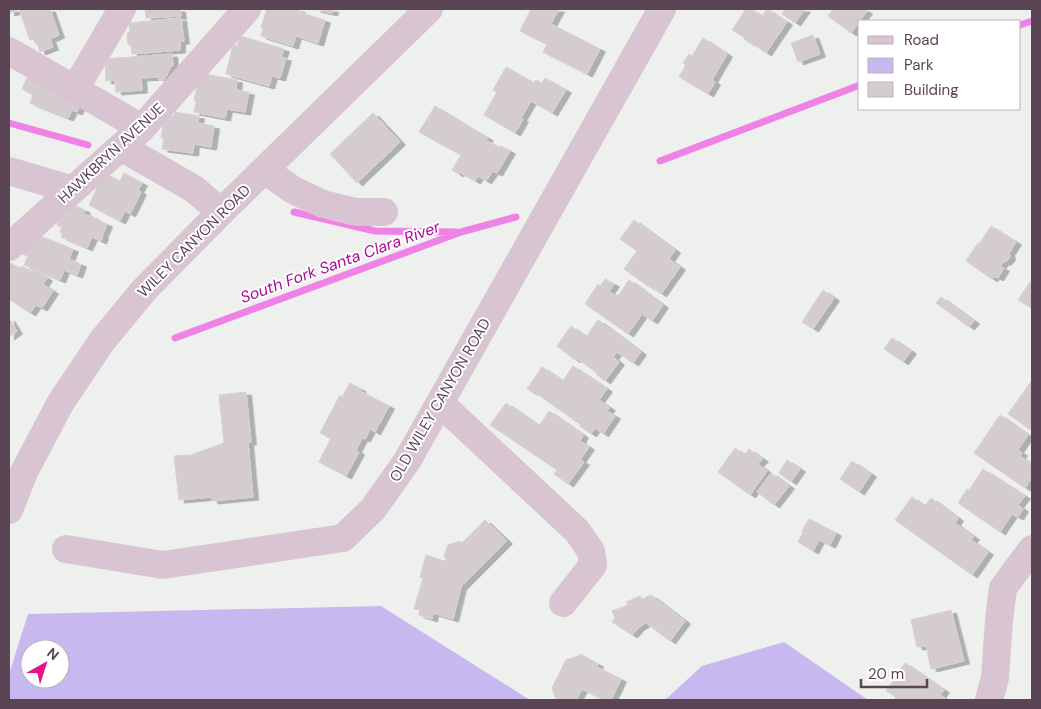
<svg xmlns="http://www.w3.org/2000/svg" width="1041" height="709" font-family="'DM Sans',sans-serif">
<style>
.green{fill:#c7b8f0;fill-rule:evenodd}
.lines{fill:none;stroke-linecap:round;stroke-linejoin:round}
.stream{stroke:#ef83e5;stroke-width:7}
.building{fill:#d5cccf;stroke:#d9d0d4;filter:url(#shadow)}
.minor{stroke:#d8c5d1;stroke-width:28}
.labels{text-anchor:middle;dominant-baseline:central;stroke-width:4;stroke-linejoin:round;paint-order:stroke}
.street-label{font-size:15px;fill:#5b4453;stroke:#fff}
.water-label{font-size:16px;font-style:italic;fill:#ac069b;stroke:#fff}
</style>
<defs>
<filter id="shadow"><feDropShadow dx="5.5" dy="3" stdDeviation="0" flood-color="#0004"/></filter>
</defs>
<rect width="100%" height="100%" fill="#edf0ec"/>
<!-- green -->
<path class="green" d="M381,606L530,700H9V674L28,614ZM30,649H60V679H30Z
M784,642L868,700H665L702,666Z"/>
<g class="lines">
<!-- stream -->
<path class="stream" d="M1020,25L1032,21
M9,123L88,145
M660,161L860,85
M294,212L375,231L456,232
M175,338L461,232L516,217"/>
</g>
<!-- building -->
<path class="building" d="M9,9H16L17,11L9,13Z
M19,9H50L59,35L50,39L53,47L40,52L35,38L30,40Z
M145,9H180L181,16L146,18Z
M267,9H299V12L325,20L318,43L296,36L293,46L261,36L263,28L261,27Z
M315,9H333L332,13Z
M531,9H559L551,24L600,49L587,74L543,52L547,44L520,31Z
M746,9H751L762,16L767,9L787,22L766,53L750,42L749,43L744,39L745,38L732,30Z
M783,9H805L795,23L782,14L785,10Z
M833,9H864L867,11L851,33L828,16Z
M181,18L184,41H180V50L132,54L131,45H128L127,33L130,32L129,23Z
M813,35L820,54L798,62L791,43Z
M240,36L284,49L281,57L286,58L280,78L272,76L269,86L226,74L233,44L237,46Z
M703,38L727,54L712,80L715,82L708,94L679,77L686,65L683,63L689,54L692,56Z
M172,54L173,66H170V70H168V73L167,74V76L164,77L165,79L159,80V77L141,78L142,90L116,92L115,80L106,81L105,59Z
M506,67L534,83L536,80L542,83L545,78L566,90L552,113L531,101L521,118L523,119L515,133L484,115L497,92L493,90Z
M205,74L237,80L236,90L249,92L245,112L227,109L225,118L194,112L196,102L194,100L198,81L203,82Z
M27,78L82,101L77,112L72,110L68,118L30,103L33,94L22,89Z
M435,106L488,138L486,140L500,148L501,146L510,151L497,173L493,171L486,181L478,176L475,181L459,172L458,174L452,170L461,155L419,132Z
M175,112L199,116L198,123L214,126L211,147L194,144L193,153L162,149L164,138H161L164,118L170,119L171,116H174Z
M373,113L400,142L357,183L330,154Z
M104,173L120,181L124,173L142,183L138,190L141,192L130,214L125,211L120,221L89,205Z
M73,205L85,210L84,214L89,216V215L94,217L93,218L107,224L102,236H103L101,241L92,237L87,248L61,237L62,233L60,232L62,227L57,225L66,206Z
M634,220L675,250L669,259L680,267L661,294L650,286L649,287L624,269L637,251L620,239Z
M991,226L1016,242L1009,253L1010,257L1006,262H1003L1000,267L1004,268L998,278L994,276L992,279L966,261L978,243L979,244Z
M35,234L73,249L69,259L81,264L77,275L64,270L60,280L24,265L28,256L22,254Z
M11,263L20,269L22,266L31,272L33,269L47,278L43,284L53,291L42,308L36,305L30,313L9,299V267Z
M605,279L614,284L609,291L616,296L618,294L619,295L629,280L663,305L652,321L642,314L628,334L585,304L598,284L600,286Z
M1030,282L1032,284V308L1018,300Z
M823,290L834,298L813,329L802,322Z
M941,297L974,321L969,327L936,303Z
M9,318L17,331L9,337Z
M598,320L641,352L633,363L617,352L613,357L619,362L605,381L596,374L597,373L576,358L575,360L557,346L571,326L586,337Z
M892,338L911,351L903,362L884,349Z
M573,366L607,389L599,400L610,408L607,411L615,416L603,434L595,428L591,434L580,426L581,425L533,391L532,392L527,389L542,367L563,381Z
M1032,380V431L1008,414Z
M350,383L361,389L360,391L389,406L375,432L370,429L365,439L362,438L356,450L359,452L346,476L319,462L331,438L320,433L340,395L342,397Z
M246,392L251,442H248L253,497L212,501V497L179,500L174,456L188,455V456L224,443L219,395Z
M506,403L539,426L549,411L583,435L580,441L589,447L580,460L584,462L568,484L554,474L557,470L490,425Z
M1000,415L1028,435L1018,450L1022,453L1020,456L1032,464V477L1025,488L974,453Z
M735,448L745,455L749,449L763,459L758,464L767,471L750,495L718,472Z
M787,460L800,469L791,482L779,473Z
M852,461L871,474L859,492L840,479Z
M983,469L1025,496L1018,505L1023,509L1018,517L1012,514L1000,532L958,503L967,489L969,490Z
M771,473L789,486L774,505L757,492Z
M912,497L925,506L931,498L958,518L955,523L974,537L971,540L988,552L972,575L895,520Z
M809,519L836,533L830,545L819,540L813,551L798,542L803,532L802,531Z
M485,520L507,541L461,587L453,619L433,613L432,619L419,615L420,610L414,609L423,578L420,577L426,555L444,561L446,559L444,556L448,545L460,541L462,543Z
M651,595L685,621L670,641L646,623L639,627L632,635L612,622L615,618L612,611L628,605L626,602L640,596L642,599Z
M951,610L964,661L931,669L926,646L917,647L911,620Z
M580,654L598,664L597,667L621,679L611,700H604L582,689L576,700H560L555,697L552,688L566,660L578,656L579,657Z
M905,663L944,690L940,695L947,700H894L896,697L886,691Z"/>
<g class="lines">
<!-- minor -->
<path class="minor" d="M9,51L142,128
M75,89L122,9
M121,147L194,189L221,212
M265,170L293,190L323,204L356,212H384
M9,171L73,190
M9,247L142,128L247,9
M440,403L577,531L591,551L593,565L563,603
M9,510L24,472L61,402L102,341L144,290L221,212L429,9
M66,549L163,565L343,538L373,509L407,461L662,9
M989,700L995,678L999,620L1003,588L1032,549"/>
</g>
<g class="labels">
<!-- street labels -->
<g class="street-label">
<text transform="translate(111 153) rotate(-43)">HAWKBRYN AVENUE</text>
<text transform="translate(194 241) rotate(-45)">WILEY CANYON ROAD</text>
<text transform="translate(440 400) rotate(-60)">OLD WILEY CANYON ROAD</text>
</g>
<!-- water labels -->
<g class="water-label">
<text transform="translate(340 262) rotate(-20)">South Fork Santa Clara River</text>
</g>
</g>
<!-- border -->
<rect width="1041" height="709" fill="none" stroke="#5b4453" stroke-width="20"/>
<!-- legend -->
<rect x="858" y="20" width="162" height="90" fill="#ffffff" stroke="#bdb4ba"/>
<rect x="868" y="36" width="25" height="8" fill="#d8c5d1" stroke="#bdb4ba"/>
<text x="904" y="45" font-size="15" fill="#5b4453">Road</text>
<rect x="868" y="58" width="25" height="15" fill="#c7b8f0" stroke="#bdb4ba"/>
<text x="904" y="70" font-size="15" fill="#5b4453">Park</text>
<rect x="868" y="82" width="25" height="15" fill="#d5cccf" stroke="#bdb4ba"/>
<text x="904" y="95" font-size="15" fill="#5b4453">Building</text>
<!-- north arrow -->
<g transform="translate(45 664) rotate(39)"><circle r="24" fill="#ffffff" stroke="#bdb4ba"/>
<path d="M0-4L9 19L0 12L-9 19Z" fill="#e51185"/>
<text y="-8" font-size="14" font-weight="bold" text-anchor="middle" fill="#5b4453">N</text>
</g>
<!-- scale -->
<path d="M861 679v8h66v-8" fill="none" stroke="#5b4453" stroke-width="2.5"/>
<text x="868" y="679" font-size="15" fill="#5b4453" stroke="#ffffff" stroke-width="4" paint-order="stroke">20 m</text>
</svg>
